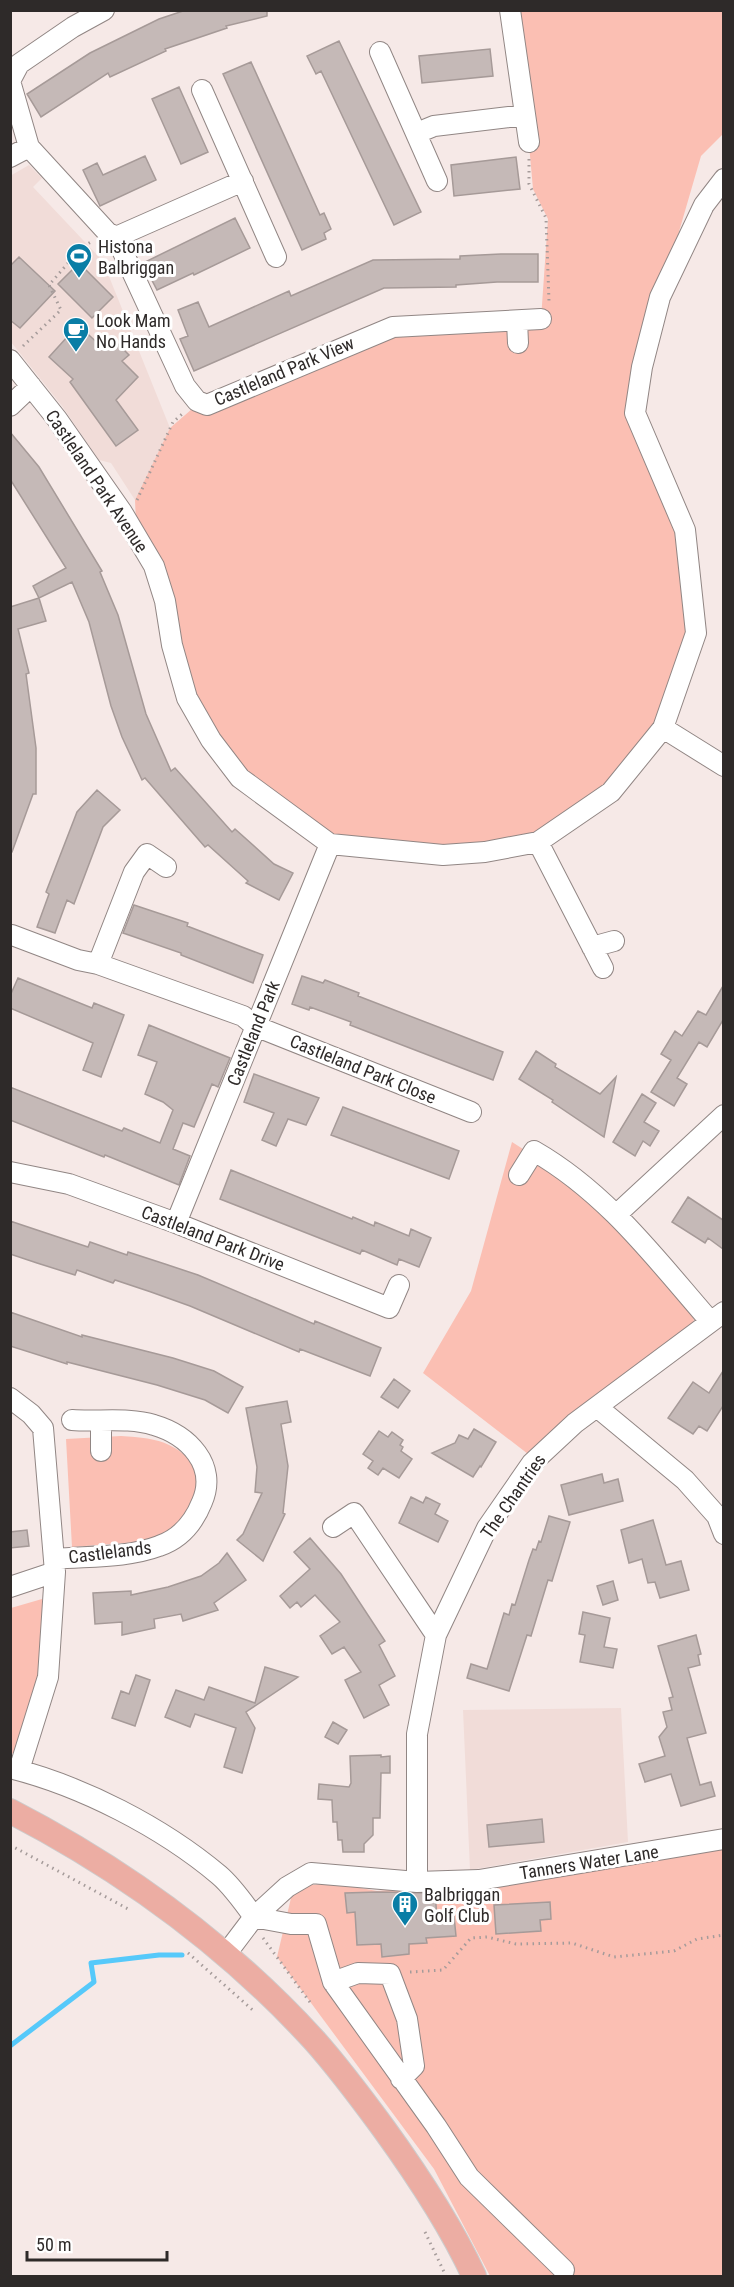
<svg xmlns="http://www.w3.org/2000/svg" width="734" height="2287" font-family="'Roboto Condensed',sans-serif">
<style>
.built{fill:#f1dcd8}
.green{fill:#fbbfb3}
.lines{fill:none;stroke-linecap:round;stroke-linejoin:round}
.stream{stroke:#56c9fa;stroke-width:5}
.building{fill:#c5b9b7;stroke:#a69a98;stroke-width:1.5}
.minor-casing{stroke:#918684;stroke-width:22}
.major-casing{stroke:#cdcccc;stroke-width:26}
.path{stroke:#a59b9a;stroke-width:3;stroke-dasharray:1.5 4.5;stroke-linecap:butt}
.minor{stroke:#fff;stroke-width:20}
.major{stroke:#ecada3;stroke-width:24}
.labels{text-anchor:middle;dominant-baseline:central;stroke-width:6;stroke-linejoin:round;paint-order:stroke}
.poi-label{font-size:18px;fill:#2e2a29;stroke:#fff;text-anchor:start}
.street-label{font-size:18px;fill:#2e2a29;stroke:#fff}
</style>
<rect width="100%" height="100%" fill="#f6e9e7"/>
<!-- built -->
<path class="built" d="M29,165L42,178L33,187L99,257L106,269L170,428L135,500L111,463L99,460L62,406L11,342L10,176Z
M621,1708L628,1842L470,1870L463,1710Z"/>
<!-- green -->
<path class="green" d="M517,11H723V134L701,156L660,297L635,413L685,530L696,633L639,756L538,842L485,852L351,847L280,808L211,740L136,523L135,500L170,428L192,409L370,335L541,319L548,219L533,189Z
M512,1142L573,1181L687,1302L694,1320L687,1335L537,1461L423,1373L471,1291Z
M121,1436C160,1438 183,1443 203,1480L194,1511L162,1540L72,1547L66,1439Z
M42,1599V1675L20,1755L11,1753V1608Z
M723,1839V2276H490L434,2169L277,1957L291,1898L300,1886L333,1883L377,1891L478,1883Z"/>
<g class="lines">
<!-- stream -->
<path class="stream" d="M10,2046L94,1982L91,1963L159,1955H182"/>
</g>
<!-- building -->
<path class="building" d="M186,10H267V16L226,26L227,28L165,49L166,51L110,77L108,73L41,117L27,94L90,53L159,19Z
M339,41L421,212L394,225L321,71L316,74L307,56Z
M490,49L493,76L422,83L419,56Z
M251,62L320,215L324,213L331,229L324,233L326,239L302,250L223,74Z
M179,87L208,152L181,164L152,99Z
M145,156L156,180L100,206L83,170L97,163L103,175Z
M516,157L520,189L454,196L451,165Z
M235,218L250,248L194,275L193,273L157,290L143,263Z
M501,254H538V282H497L456,285V287L384,288L194,371L180,339L188,336L178,310L198,302L209,327L289,291L291,296L373,260L460,259V256Z
M19,257L55,291L20,328L10,320V266Z
M79,263L113,297L92,318L58,284Z
M78,325L103,348L112,338L129,355L122,361L138,377L116,400L138,430L116,446L70,382L73,379L49,357Z
M10,432L39,467L102,571L100,572L118,615L146,714L171,771L175,768L232,832L235,829L274,864L293,873L279,900L246,883L248,881L208,845L205,847L145,778L142,780L122,737L111,706L89,622L72,582L39,598L33,586L66,568L10,479Z
M39,598L46,621L18,629L29,673L26,674L36,748V794H33L12,852H10V607Z
M97,790L120,810L103,827L74,904L67,900L55,933L37,927L49,894L46,892L77,812Z
M134,905L188,923L187,926L263,955L253,983L181,955V953L123,933Z
M302,976L323,983L325,980L359,993L358,996L503,1052L493,1080L350,1025L351,1022L310,1007L309,1010L292,1004Z
M18,978L92,1008L94,1003L124,1015L101,1077L83,1070L93,1043L10,1008V996Z
M723,986V1020L707,1047L699,1042L677,1078L687,1084L674,1106L651,1092L671,1060L661,1054L675,1031L682,1036L698,1011L706,1015Z
M149,1025L230,1058L218,1087L212,1084L194,1127L183,1123L173,1149L190,1156L179,1185L105,1155L104,1157L10,1120V1087L122,1131L124,1128L160,1143L173,1110L163,1102L145,1094L157,1062L138,1055Z
M536,1051L556,1064L555,1067L600,1094L616,1077L604,1137L552,1102L553,1100L519,1079Z
M254,1074L319,1098L306,1125L288,1119L276,1146L262,1140L274,1113L244,1102Z
M642,1094L656,1103L644,1122L659,1131L650,1146L643,1141L635,1156L613,1142Z
M343,1107L459,1151L449,1179L331,1135Z
M231,1170L352,1219L353,1217L374,1226L375,1222L409,1236L411,1229L431,1238L419,1267L399,1259L397,1265L362,1250L360,1254L220,1199Z
M688,1197L723,1220V1249L708,1238L705,1243L672,1222Z
M10,1221L88,1247L90,1242L127,1255L128,1252L165,1264L198,1275L314,1324L315,1321L381,1348L370,1376L300,1349L299,1352L190,1306L151,1292L115,1280L113,1283L77,1270L75,1275L37,1263L10,1254Z
M10,1312L82,1337V1335L173,1358L214,1371L243,1387L228,1413L205,1400L157,1385L67,1362V1364L10,1346Z
M723,1371V1406L707,1431L699,1426L693,1434L668,1418L693,1382L709,1393Z
M394,1379L410,1391L398,1408L381,1397Z
M287,1401L291,1422L281,1424L288,1466L283,1513L285,1514L263,1561L237,1540L243,1534L262,1493L255,1492L257,1467L246,1408Z
M474,1429L496,1442L481,1467L480,1466L473,1477L432,1453L455,1443L459,1435L468,1439Z
M379,1431L388,1437L392,1432L403,1440L400,1445L403,1447L401,1451L412,1459L399,1478L383,1468L378,1475L368,1468L373,1461L363,1454Z
M602,1474L604,1483L618,1479L623,1501L569,1515L561,1485Z
M411,1497L423,1503L426,1497L440,1504L435,1514L448,1521L438,1542L399,1523Z
M549,1516L570,1522L552,1581L548,1580L531,1636L527,1635L509,1691L467,1678L471,1664L487,1669L504,1613L509,1615L512,1604L515,1605L529,1560L533,1549L536,1550L539,1541L541,1542Z
M653,1520L666,1565L681,1561L689,1590L660,1598L655,1582L648,1583L642,1559L629,1563L621,1530Z
M27,1530L29,1546L10,1548V1532Z
M310,1538L341,1574L385,1641L379,1645L395,1676L379,1685L389,1705L364,1718L345,1680L361,1672L344,1647L332,1654L320,1636L340,1622L315,1595L301,1607L297,1602L290,1608L280,1596L310,1569L294,1552Z
M227,1553L246,1580L214,1603L218,1610L183,1621L181,1614L154,1619L155,1628L122,1635V1622L95,1624L93,1593L131,1591V1595L168,1587L201,1576L219,1563Z
M613,1581L618,1600L603,1605L597,1586Z
M583,1612L610,1618L604,1647L617,1649L613,1668L580,1662L585,1635L579,1634Z
M696,1635L701,1654L698,1655L700,1665L688,1668L706,1733L687,1738L700,1785L711,1782L715,1796L681,1806L671,1774L645,1782L639,1764L665,1756L659,1737L667,1727L663,1712L672,1710L669,1698L673,1697L658,1646Z
M265,1667L298,1677L246,1712L255,1728L242,1773L224,1767L236,1728L195,1714L190,1727L165,1717L176,1690L204,1700L209,1687L255,1703Z
M136,1675L150,1680L135,1726L112,1718L121,1691L129,1694Z
M333,1722L347,1730L338,1744L325,1737Z
M381,1755V1757L390,1756V1773H381L380,1818H373V1835L364,1844V1852H343L342,1840H338L337,1822H333L332,1800L318,1799L319,1784L349,1787L351,1783L350,1756Z
M542,1819L544,1842L489,1847L487,1825Z
M377,1892L435,1893L437,1917L454,1916L456,1936L426,1938L427,1943L409,1944V1954L382,1957L381,1944L357,1945L355,1912L347,1913L345,1893Z
M550,1902L551,1919L540,1920L541,1931L496,1934L494,1905Z"/>
<g class="lines">
<!-- minor casing -->
<g class="minor-casing">
<path id="minor" d="M510,10L529,142
M380,52L437,181
M202,90L276,257
M417,133L434,126L525,115
M29,147L107,232L116,237L185,386L197,401L207,405L393,327L541,319
M10,157L29,147L10,81L19,64L73,27L104,10
M116,237L243,181
M517,321L518,343
M10,360L57,419L122,512L154,566L165,601L172,645L187,698L211,740L240,778L330,844L443,855L485,852L538,842L611,792L663,728L696,633L685,530L635,413L642,367L660,297L704,205L724,179
M10,406L31,386
M663,728L724,766
M538,842L603,968
M12,935L78,960L98,964L243,1016L255,1026L471,1112
M592,947L614,941
M98,964L134,872L147,854L166,867
M10,1172L69,1184L176,1223L389,1308L399,1285
M519,1175L534,1151C607,1193 655,1258 710,1321
M617,1214L724,1115
M176,1223L330,844
M10,1398L31,1414L43,1428L55,1572L48,1677L19,1770
M597,1407L685,1480L717,1516L724,1534
M101,1422V1451
M333,1527L354,1513L436,1635
M55,1559C88,1556 127,1558 159,1546C180,1539 194,1522 202,1502C218,1465 188,1435 154,1425C129,1417 98,1422 72,1420
M10,1587L55,1572
M10,1768C82,1786 162,1827 219,1875C232,1886 244,1903 254,1917L291,1924H316L333,1982L436,2126L469,2177L564,2270
M417,1882V1734L436,1635L487,1528L532,1463L575,1423L724,1312
M226,1954L254,1917L287,1887L311,1873L417,1882L479,1880L724,1839
M333,1982L358,1973L390,1974L407,2019L414,2066L401,2079"/>
</g>
<!-- major casing -->
<g class="major-casing">
<path id="major" d="M10,1811C124,1870 228,1946 314,2040C339,2068 362,2099 384,2129C418,2176 450,2224 474,2276"/>
</g>
<!-- path -->
<path class="path" d="M529,159V184L546,218L549,301
M23,346L61,310L49,285L82,247L91,242
M137,500L173,422L182,414
M10,1845L130,1910
M263,1938L312,2005
M188,1953L255,2012
M410,1972L443,1970L471,1938L487,1937L516,1944L572,1943L614,1957L674,1951L697,1939L724,1935
M425,2232L446,2276"/>
<!-- minor -->
<use href="#minor" class="minor"/>
<!-- major -->
<use href="#major" class="major"/>
</g>
<!-- icons -->
<defs>
<g id="stadium-pin" transform="scale(1.35)"><path d="M0 17L-7.5 6A9.5 9.5 0 1 1 7.5 6Z" fill="#0a7ea6" stroke="#fff"/><path d="M0-5a6.5 5 0 1 0 0 10a6.5 5 0 1 0 0-10ZM-3.5-1.8h7v3.6h-7Z" fill="#fff"/></g>
<g id="cafe-pin" transform="scale(1.35)"><path d="M0 17L-7.5 6A9.5 9.5 0 1 1 7.5 6Z" fill="#0a7ea6" stroke="#fff"/><path d="M-5.5-4.5H6V0H3Q3 3.5 0 3.5H-2.5Q-5.5 3.5-5.5 0ZM3-3.2v2h1.7v-2ZM-6 4.5H4V6H-6Z" fill="#fff"/></g>
<g id="building-pin" transform="scale(1.35)"><path d="M0 17L-7.5 6A9.5 9.5 0 1 1 7.5 6Z" fill="#0a7ea6" stroke="#fff"/><path d="M-4-6H4V6H1V3H-1V6H-4ZM-2.5-4.3h1.7v1.8h-1.7ZM.8-4.3h1.7v1.8H.8ZM-2.5-1h1.7V.8h-1.7ZM.8-1h1.7V.8H.8Z" fill="#fff"/></g>
</defs>
<g fill-rule="evenodd">
<use href="#stadium-pin" x="79" y="256"/>
<use href="#cafe-pin" x="76" y="330"/>
<use href="#building-pin" x="405" y="1904"/>
</g>
<g class="labels">
<!-- poi labels -->
<g class="poi-label">
<text x="98" y="246">Histona<tspan x="98" dy="21">Balbriggan</tspan></text>
<text x="96" y="320">Look Mam<tspan x="96" dy="21">No Hands</tspan></text>
<text x="424" y="1894">Balbriggan<tspan x="424" dy="21">Golf Club</tspan></text>
</g>
<!-- street labels -->
<g class="street-label">
<text transform="translate(284 371) rotate(-23)">Castleland Park View</text>
<text transform="translate(97 481) rotate(56)">Castleland Park Avenue</text>
<text transform="translate(253 1033) rotate(-68)">Castleland Park</text>
<text transform="translate(363 1069) rotate(22)">Castleland Park Close</text>
<text transform="translate(213 1238) rotate(21)">Castleland Park Drive</text>
<text transform="translate(513 1496) rotate(-55)">The Chantries</text>
<text transform="translate(110 1552) rotate(-7)">Castlelands</text>
<text transform="translate(589 1862) rotate(-9)">Tanners Water Lane</text>
</g>
</g>
<!-- border -->
<rect width="734" height="2287" fill="none" stroke="#2e2a29" stroke-width="24"/>
<!-- scale -->
<path d="M27 2251v9h140v-9" fill="none" stroke="#2e2a29" stroke-width="3"/>
<text x="36" y="2251" font-size="18" fill="#2e2a29" stroke="#ffffff" stroke-width="4.5" paint-order="stroke">50 m</text>
</svg>
